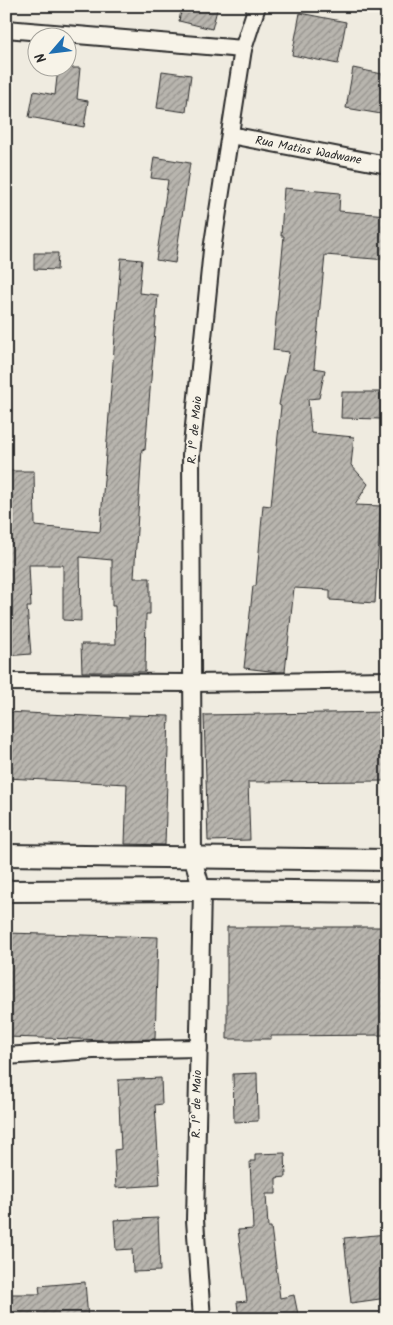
<svg xmlns="http://www.w3.org/2000/svg" width="393" height="1325" font-family="Kalam,sans-serif">
<style>
.building{fill:url(#building-hatch);stroke:#2b2b2b}
.lines{fill:none;stroke-linecap:round;stroke-linejoin:round}
.minor-casing{stroke:#2b2b2b;stroke-width:20}
.tertiary-casing{stroke:#2b2b2b;stroke-width:24}
.minor{stroke:#f7f3e8;stroke-width:16}
.tertiary{stroke:#f7f3e8;stroke-width:20}
.labels{text-anchor:middle;dominant-baseline:central;stroke-width:4;stroke-linejoin:round;paint-order:stroke}
.street-label{font-size:12px;fill:#2b2b2b;stroke:#f7f3e8}
</style>
<defs>
<pattern id="building-hatch" width="6" height="6" patternUnits="userSpaceOnUse" patternTransform="scale(1.25)"><rect width="6" height="6" fill="#b8b5ae"/><path d="M-1 1l2-2M0 6l6-6M5 7l2-2" fill="none" stroke="#96938e"/></pattern>
</defs>
<rect width="100%" height="100%" fill="#efebe0"/>
<filter id="ink" filterUnits="userSpaceOnUse"><feTurbulence type="fractalNoise" baseFrequency=".02" numOctaves="2"/><feDisplacementMap in="SourceGraphic" scale="10" xChannelSelector="R" yChannelSelector="G"/><feConvolveMatrix kernelMatrix="1 2 1 2 8 2 1 2 1" color-interpolation-filters="sRGB"/></filter>
<g filter="url(#ink)">
<!-- building -->
<path class="building" d="M182,6H218L212,29L179,21Z
M300,13L346,22L338,64L292,55Z
M58,68H80L77,99L88,101L84,127L29,117L34,91L55,95Z
M353,68L387,75V115L346,108Z
M162,71L191,75L186,112L157,108Z
M154,157L190,163L175,263L156,260L168,180L151,178Z
M284,188L340,193L339,211L387,215V260L325,255L314,368L325,370L319,398L308,399L311,433L354,437L351,465L368,484L355,505L381,506L375,603L330,600V590L294,588L285,672H278L244,668L253,586H256L263,505L271,506L281,406L279,405L289,352L273,350L284,236H281Z
M34,253H58L57,270L34,269Z
M121,258L142,260L139,293L158,295L145,450L142,449L134,578H150V614H146L145,672H82L81,644H116L115,606H112V560L80,557L81,621L63,620V565H29L31,607H27L31,654L6,656V471H34L35,526L100,532Z
M342,392H381V419L341,418Z
M6,712L129,718V715L169,716L165,845L125,844L127,784L6,778Z
M387,712V781L248,782L250,840L208,841L204,715Z
M227,927H381V979H387V1035L271,1036V1039H227Z
M6,933L158,937L155,1039L109,1040L6,1037Z
M257,1073L258,1121L234,1122L233,1074Z
M161,1078L162,1104L155,1105L160,1185L116,1188L114,1150L121,1149L118,1080Z
M285,1153L286,1177L276,1178V1194H266L268,1227H271L280,1298L294,1295L299,1319H239L237,1302L247,1301L238,1230L253,1229L250,1161H255V1154Z
M158,1218L160,1271L133,1272L132,1249L116,1250L114,1220Z
M387,1234V1298L351,1303L344,1238Z
M85,1282L88,1319H6V1294H40L39,1286Z"/>
<g class="lines">
<!-- minor casing -->
<g class="minor-casing">
<g id="minor">
<path d="M6,29L243,49"/>
<path id="s1" d="M230,135L387,165"/>
<path d="M6,682L193,683L387,680"/>
<path d="M6,1056L93,1050L199,1048"/>
<path d="M202,1319L195,1220L202,890L193,859L191,455L212,250L243,49L257,6"/>
</g>
</g>
<!-- tertiary casing -->
<g class="tertiary-casing">
<path id="tertiary" d="M6,855L387,860
M6,891L202,890L387,892"/>
</g>
<!-- minor -->
<use href="#minor" class="minor"/>
<!-- tertiary -->
<use href="#tertiary" class="tertiary"/>
</g>
</g>
<g class="labels">
<!-- street labels -->
<g class="street-label">
<text stroke="none"><textPath href="#s1" startOffset="80">Rua Matias Wadwane</textPath></text>
<text transform="translate(195 430) rotate(-85)">R. 1º de Maio</text>
<text transform="translate(197 1104) rotate(-89)">R. 1º de Maio</text>
</g>
</g>
<!-- margin -->
<rect width="393" height="1325" fill="none" stroke="#f7f3e8" stroke-width="25"/>
<rect x="12" y="12" width="368" height="1300" fill="none" stroke="#2b2b2b" stroke-width="2" filter="url(#ink)"/>
<!-- north arrow -->
<g transform="translate(52 52) rotate(242)"><circle r="24" fill="#f7f3e8" stroke="#a5a39c"/>
<path d="M0-4L9 19L0 12L-9 19Z" fill="#1f6fb2"/>
<text y="-8" font-size="14" font-weight="bold" text-anchor="middle" fill="#2b2b2b">N</text>
</g>
</svg>
